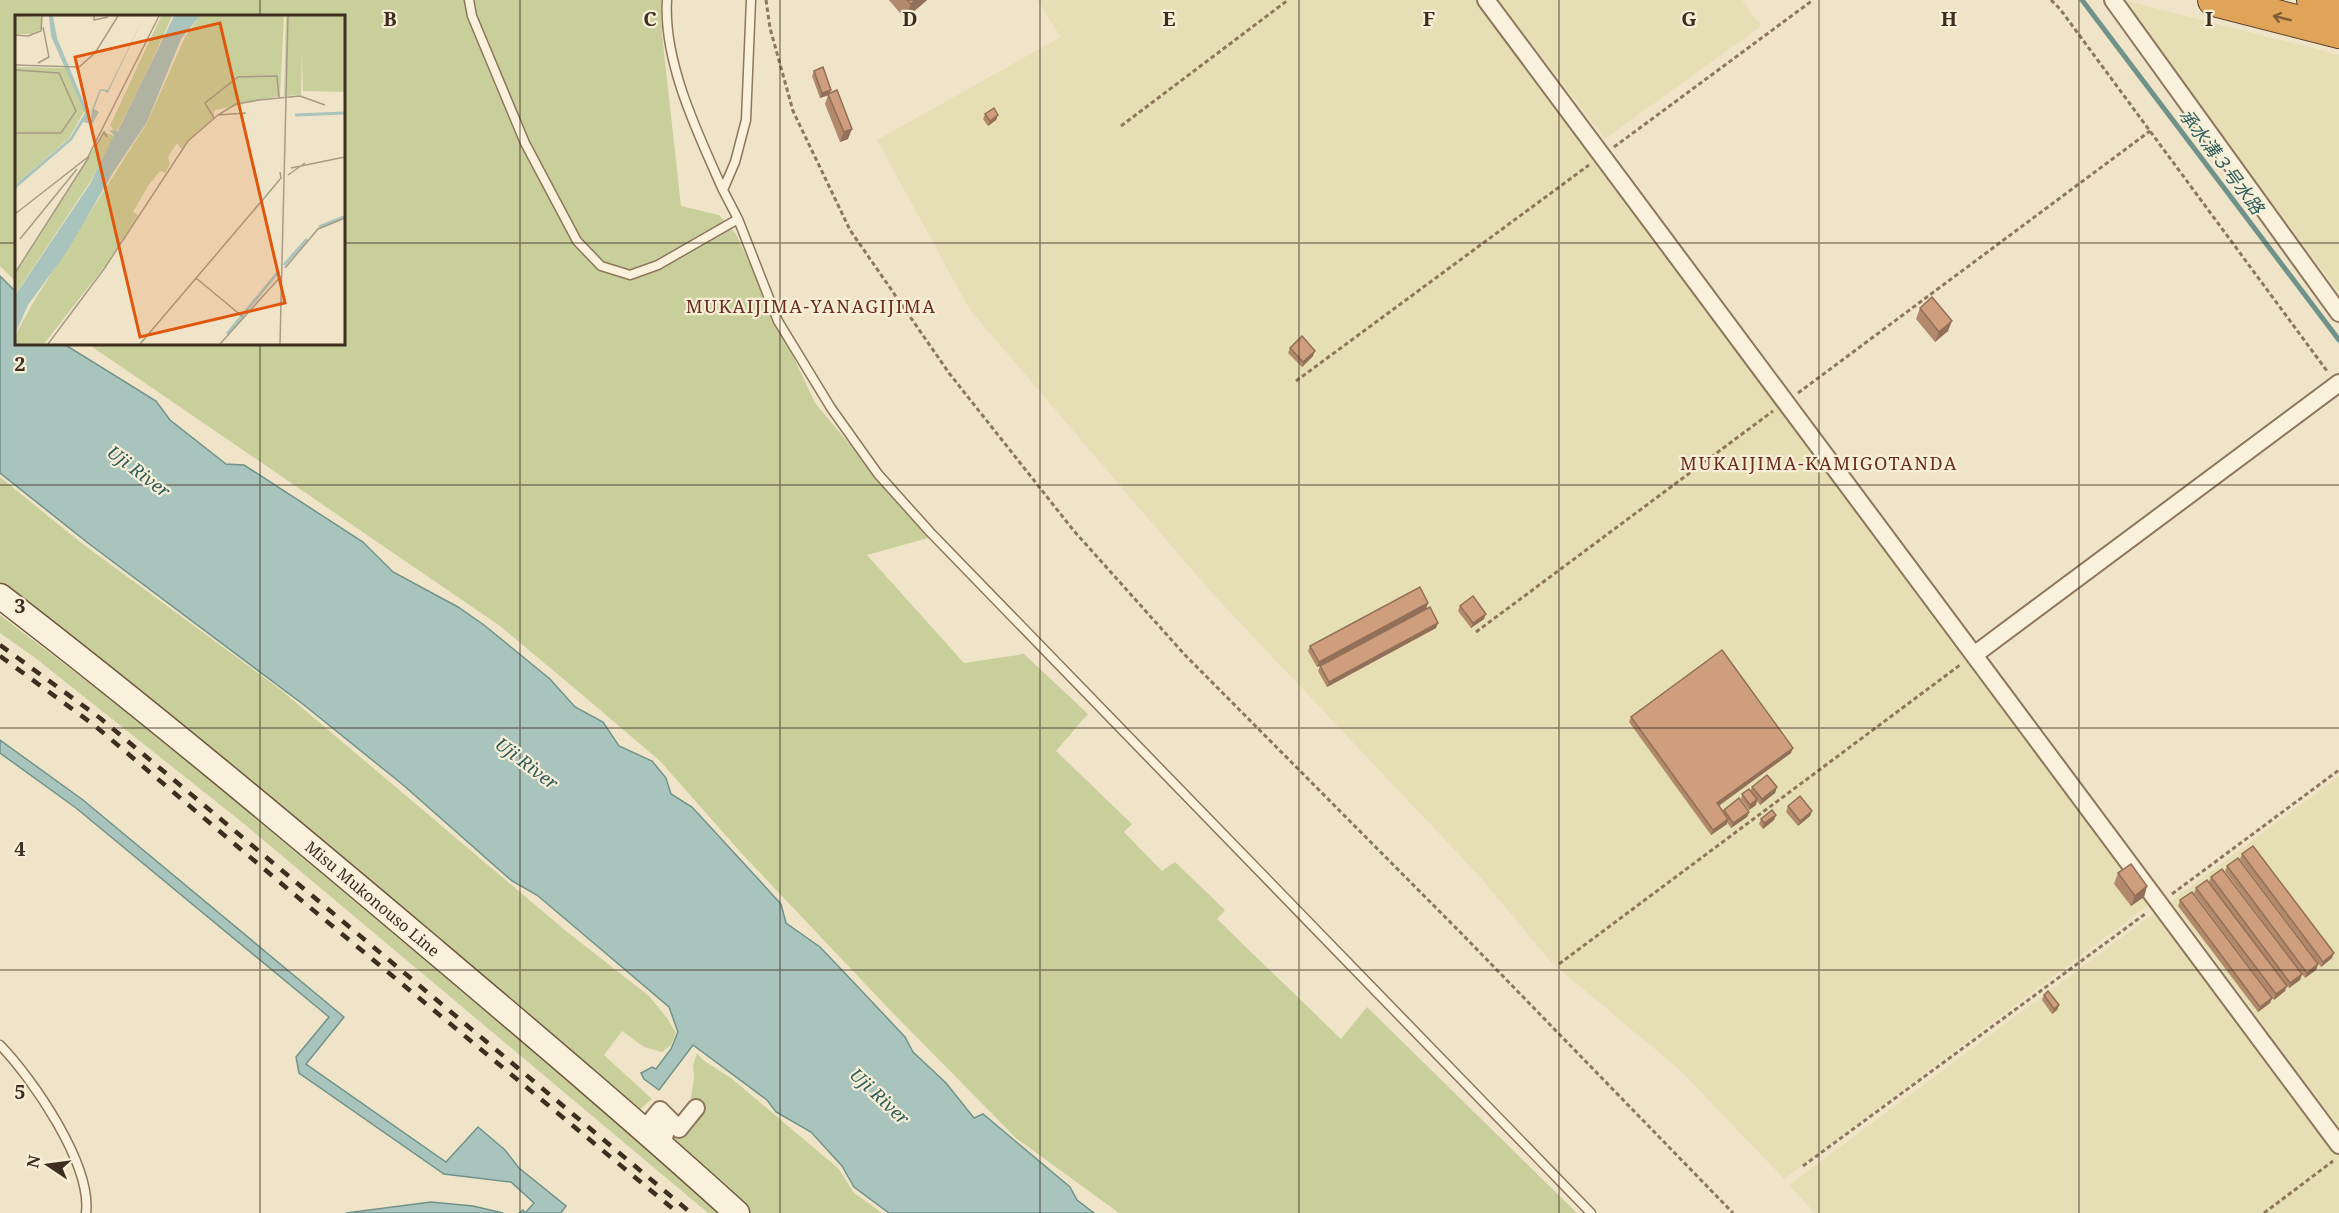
<svg xmlns="http://www.w3.org/2000/svg" width="2339" height="1213" font-family="'Noto Serif','Noto Sans JP',serif">
<style>
.farmland{fill:#e6deb5}
.green{fill:#c9cf9b}
.water{fill:#a9c4bc;stroke:#6f938a;stroke-width:1.5}
.lines{fill:none;stroke-linecap:round;stroke-linejoin:round}
.stream{stroke:#6f938a;stroke-width:5}
.lane-casing{stroke:#8d765c;stroke-width:11}
.street-casing{stroke:#8d765c;stroke-width:20}
.secondary-casing{stroke:#6f573f;stroke-width:27}
.highway-casing{stroke:#5b4430;stroke-width:34}
.path{stroke:#8d765c;stroke-width:3;stroke-dasharray:4.5 3;stroke-linecap:butt}
.lane{stroke:#faf1dc;stroke-width:8}
.street{stroke:#faf1dc;stroke-width:16}
.secondary{stroke:#faf1dc;stroke-width:24}
.highway{stroke:#e0a458;stroke-width:32}
.rail{stroke:#3d2e20;stroke-width:4.5;stroke-dasharray:10 10;stroke-linecap:butt}
.wall{fill:#b2896c}
.shaded-wall{fill:#916f58}
.building{fill:#cf9f7d;stroke:#916f58;stroke-width:1.5}
.oneway{stroke:#7e5d36}
.grid{fill:none;stroke:#3d2e20;stroke-width:1.5;stroke-opacity:0.55}
.labels{text-anchor:middle;dominant-baseline:central;stroke-width:4.5;stroke-linejoin:round;paint-order:stroke}
.street-label{font-size:16px;fill:#3d2e20;stroke:#f7eed8}
.water-label{font-size:18px;font-style:italic;fill:#2f5d5a;stroke:#f7eed8}
.neighbourhood-label{font-size:18px;letter-spacing:1.5px;fill:#6b2e1e;stroke:#f7eed8}
.inset-river{fill:none;stroke:#a9c4bc;stroke-width:3}
.inset-road{fill:none;stroke:#a89b85;stroke-width:1.5}
.view{fill:#df570d;fill-opacity:0.15;stroke:#df570d;stroke-width:3}
.inset-edge{fill:none;stroke:#3d2e20;stroke-width:3}
.grid-label{font-size:20px;text-anchor:middle;font-weight:bold;fill:#3d2e20;stroke:#f7eed8;stroke-width:4.5;stroke-linejoin:round;paint-order:stroke}
</style>
<rect width="100%" height="100%" fill="#f0e4c8"/>
<!-- farmland -->
<path class="farmland" d="M1037,0H1478L2151,903L1784,1179L1681,1071L1551,962L1481,878L1211,592L970,310L877,140L1061,37Z
M1498,0H1742L1761,26L1605,139Z
M2123,0L2339,55V293Z
M2339,776V1127L2171,901Z
M2157,911L2339,1155V1213H1815L1789,1185Z"/>
<!-- green -->
<path class="green" d="M0,0H661L662,34L681,206L719,215L736,234L815,403L928,538L867,555L964,663L1024,654L1088,714L1056,751L1132,824L1124,832L1162,871L1175,862L1225,910L1217,919L1341,1039L1367,1007L1577,1213H1119L1016,1138L889,1009L744,856L660,761L579,692L500,626L88,344H344V16H16V282L0,266Z
M0,477L80,542L281,690L566,931L649,996L667,1018L676,1033L671,1045L662,1052L644,1047L622,1031L604,1055L652,1099L637,1112L306,826L46,616L0,582Z
M0,615L215,779L726,1213H708L243,823L34,657L0,633Z
M697,1053L703,1060L731,1078L839,1169L853,1192L882,1213H750L651,1121L679,1128L695,1108L691,1098L694,1078L693,1065Z"/>
<!-- water -->
<path class="water" d="M0,276L16,292V344H64L156,401L170,420L226,464L244,465L363,542L393,572L458,607L484,625L550,679L575,707L603,722L619,746L652,761L666,778L671,794L692,807L781,904L786,923L820,947L858,987L905,1037L913,1052L946,1083L974,1118L983,1114L1070,1187L1077,1200L1094,1213H889L854,1187L842,1166L811,1132L776,1112L767,1100L693,1045L659,1090L644,1079L641,1073L652,1067L656,1069L671,1049L678,1032L669,1007L537,895L512,881L402,784L304,705L88,543L0,473Z
M0,740L83,800L344,1017L306,1064L446,1162L478,1127L505,1150L519,1168L566,1206L561,1213H519L523,1210L525,1213L534,1203L511,1182L444,1174L299,1073L296,1057L329,1017L76,808L0,753Z
M431,1202L473,1206L503,1213H346Z"/>
<g class="lines">
<!-- stream -->
<path class="stream" d="M2082,0L2339,340"/>
<!-- lane casing -->
<g class="lane-casing">
<path id="lane" d="M469,0L472,16L525,143L577,241L601,266L630,275L658,265L738,219
M667,0C663,62 698,134 723,190
M751,0L746,120L735,162L723,190L738,219L778,321L831,408L878,474L930,532L1591,1213
M0,1045C33,1079 92,1165 86,1213"/>
</g>
<!-- street casing -->
<g class="street-casing">
<path id="street" d="M1486,0L2339,1145
M2113,0L2339,313
M1974,655L2339,383
M665,1135L651,1121L660,1110L679,1129L696,1108"/>
</g>
<!-- secondary casing -->
<g class="secondary-casing">
<g id="secondary">
<path id="s1" d="M0,596C147,709 289,828 430,947C534,1035 637,1122 737,1213"/>
</g>
</g>
<!-- highway casing -->
<g class="highway-casing">
<path id="highway" d="M2214,0L2339,32
M2313,0L2339,7"/>
</g>
<!-- path -->
<path class="path" d="M766,0L770,28L793,111L850,230L949,373L1074,531L1185,655L1460,932L1733,1213
M2051,0L2060,9L2327,371
M1121,126L1288,0
M1614,147L1813,0
M1296,381L1589,165
M1798,393L2150,131
M1476,632L1773,411
M2172,894L2339,770
M1559,964L1960,665
M1803,1166L2145,914
M2264,1213L2333,1161"/>
<!-- lane -->
<use href="#lane" class="lane"/>
<!-- street -->
<use href="#street" class="street"/>
<!-- secondary -->
<use href="#secondary" class="secondary"/>
<!-- highway -->
<use href="#highway" class="highway"/>
<!-- rail -->
<path class="rail" d="M0,645L100,718L691,1213
M0,656L94,725L289,890L678,1213"/>
</g>
<!-- wall -->
<path class="wall" d="M889,0H927L905,19Z
M814,71L830,93L848,139L840,142L825,104L828,95L820,98L812,76Z
M985,114L998,115L996,120L988,126L983,119Z
M1920,308L1948,331L1935,342L1916,319Z
M1290,348L1313,356L1302,367L1288,353Z
M1428,603L1426,609L1317,667L1308,651L1310,646Z
M1460,606L1484,619L1471,628L1458,611Z
M1438,623L1436,628L1327,687L1318,671L1320,666Z
M1631,717L1791,753L1719,806L1723,812L1724,810L1749,812L1747,817L1731,828L1727,822V824L1711,835L1629,722Z
M1752,787H1777L1775,793L1760,805L1757,801L1756,805L1749,810L1741,799L1742,794L1751,790Z
M1788,806L1812,811L1810,816L1798,826L1786,812Z
M1776,815L1774,820L1763,829L1759,824L1761,819Z
M2242,854L2332,958L2321,967L2240,859Z
M2227,866L2318,964L2316,970L2305,978L2225,871Z
M2118,873L2147,886L2144,897L2131,906L2114,884Z
M2211,877L2302,974L2300,980L2289,988L2209,882Z
M2196,888L2285,991L2274,1000L2194,893Z
M2180,900L2272,998L2270,1003L2258,1012L2178,906Z
M2044,995L2059,1005L2057,1010L2052,1014L2042,1000Z"/>
<!-- shaded-wall -->
<path class="shaded-wall" d="M915,0H927L905,19L911,4Z
M831,90L829,95L820,98L822,93Z
M998,115L996,120L988,126L990,121Z
M852,129L848,139L840,142L844,132Z
M1952,321L1948,331L1935,342L1939,332Z
M1315,351L1313,356L1302,367L1303,362Z
M1428,603L1426,609L1317,667L1319,662Z
M1486,614L1484,619L1471,628L1473,623Z
M1438,623L1436,628L1327,687L1329,682Z
M1793,748L1791,753L1715,808L1717,803Z
M1777,787L1775,793L1760,805L1762,799Z
M1757,799L1756,805L1749,810L1750,805Z
M1812,811L1810,816L1798,826L1800,821Z
M1749,812L1747,817L1731,828L1733,823Z
M1776,815L1774,820L1763,829L1764,823Z
M1728,819L1727,824L1711,835L1713,830Z
M2147,886L2144,897L2131,906L2135,896Z
M2334,953L2332,958L2321,967L2323,962Z
M2318,964L2316,970L2305,978L2307,973Z
M2302,974L2300,980L2289,988L2290,983Z
M2287,986L2285,991L2274,1000L2276,994Z
M2272,998L2270,1003L2258,1012L2260,1007Z
M2059,1005L2057,1010L2052,1014L2054,1009Z"/>
<!-- building -->
<path class="building" d="M907,0H915L911,4Z
M823,67L831,90L822,93L814,71Z
M837,90L852,129L844,132L828,94Z
M994,108L998,115L990,121L985,114Z
M1932,297L1952,321L1939,332L1920,308Z
M1302,336L1315,351L1303,362L1290,348Z
M1420,587L1428,603L1319,662L1310,646Z
M1473,596L1486,614L1473,623L1460,606Z
M1430,607L1438,623L1329,682L1320,666Z
M1722,650L1793,748L1717,803L1728,819L1713,830L1631,717Z
M1767,775L1777,787L1762,799L1752,787Z
M1749,789L1757,799L1750,805L1742,794Z
M1800,796L1812,811L1800,821L1788,806Z
M1739,798L1749,812L1733,823L1724,810Z
M1772,810L1776,815L1764,823L1761,819Z
M2253,846L2334,953L2323,962L2242,854Z
M2238,858L2318,964L2307,973L2227,866Z
M2131,864L2147,886L2135,896L2118,873Z
M2222,869L2302,974L2290,983L2211,877Z
M2207,880L2287,986L2276,994L2196,888Z
M2192,892L2272,998L2260,1007L2180,900Z
M2048,991L2059,1005L2054,1009L2044,995Z"/>
<!-- one-way arrows -->
<defs><path id="oneway-shaft" d="M-6 0H5M1.5-3L5.5 0L1.5 3" fill="none" stroke-width="1.6" stroke-linecap="round" stroke-linejoin="round" transform="scale(1.5)"/></defs>
<use class="oneway" href="#oneway-shaft" transform="translate(2282 18) rotate(-166)"/>
<!-- grid -->
<path class="grid" d="M260,0V16M520,0V1213M780,0V1213M1040,0V1213M1299,0V1213M1559,0V1213M1819,0V1213M2079,0V1213M0,243H16M344,243H2339M260,344V1213M0,485H2339M0,728H2339M0,970H2339"/>
<g class="labels">
<!-- street labels -->
<g class="street-label">
<text stroke="none"><textPath href="#s1" startOffset="480">Misu Mukonouso Line</textPath></text>
</g>
<!-- water labels -->
<g class="water-label">
<text transform="translate(2222 161) rotate(53)">承水溝３号水路</text>
<text transform="translate(139 471) rotate(37)">Uji River</text>
<text transform="translate(527 763) rotate(37)">Uji River</text>
<text transform="translate(880 1096) rotate(43)">Uji River</text>
</g>
<!-- neighbourhood labels -->
<g class="neighbourhood-label">
<text x="811" y="306">MUKAIJIMA-YANAGIJIMA</text>
<text x="1819" y="463">MUKAIJIMA-KAMIGOTANDA</text>
</g>
</g>
<!-- overview -->
<g transform="translate(15 15)">
<rect width="330" height="330" fill="#f0e4c8"/>
<path d="M0,1L26,2L27,14L17,19H0ZM146,1H157L130,61L104,113L99,118L96,110L92,117ZM185,1H269L265,81L200,95L198,103L166,134L162,128L153,142L155,149L150,158L145,156L133,171L118,197L123,200L93,247L29,329H0V320L22,281L132,108L170,22ZM271,1H330V77L288,76L287,39L286,80L269,81ZM0,52L51,53L70,95L54,123L0,170ZM89,117L99,121L77,164L0,280V258Z" fill="#c9cf9b"/>
<path d="M34,1H38L42,23L76,105L77,94L85,74L93,75L129,1L93,78L86,75L79,94L84,97L77,109L68,107L57,125L0,174V170L55,123L70,98L36,21ZM159,1H185L166,24L132,107L99,156L51,238L13,290L0,319L1,279L75,169L99,120L94,115L103,116Z" fill="#a9c4bc"/>
<path class="inset-river" d="M280,100L330,98M304,212L329,202M269,250L292,224M212,319L264,256"/>
<path class="inset-road" d="M79,1V5L93,2M0,20L13,21L26,16L27,1M23,48L34,42L28,12M0,50L64,52L80,38L103,1M0,55L44,58L61,96L46,118H0M203,100L221,89L244,85L285,81L310,90M199,103L190,88L223,62L262,61L264,83M81,131L89,117L92,122M276,153L330,142M273,160L290,148M0,199L73,142L144,1M5,224L62,154M270,253L303,214L330,203M0,258L74,142M181,263L228,302M33,329L89,254L173,126L203,100L231,98M125,329L256,175L266,163L265,157M205,329L266,261M265,329L273,1"/>
<path class="view" d="M205,8L270,288L125,322L60,42Z"/>
<rect width="330" height="330" class="inset-edge"/>
</g>
<g class="grid-label">
<text x="390" y="26">B</text>
<text x="650" y="26">C</text>
<text x="910" y="26">D</text>
<text x="1169" y="26">E</text>
<text x="1429" y="26">F</text>
<text x="1689" y="26">G</text>
<text x="1949" y="26">H</text>
<text x="2209" y="26">I</text>
<text x="20" y="371">2</text>
<text x="20" y="613">3</text>
<text x="20" y="856">4</text>
<text x="20" y="1099">5</text>
</g>
<!-- north arrow -->
<g transform="translate(48 1165) rotate(283)" stroke="#f7eed8" stroke-width="4.5" paint-order="stroke">
<path d="M0-4.5L10 22L0 15L-10 22Z" fill="#3d2e20"/>
<text y="-9" font-size="16" font-weight="bold" text-anchor="middle" fill="#3d2e20">N</text>
</g>
</svg>
